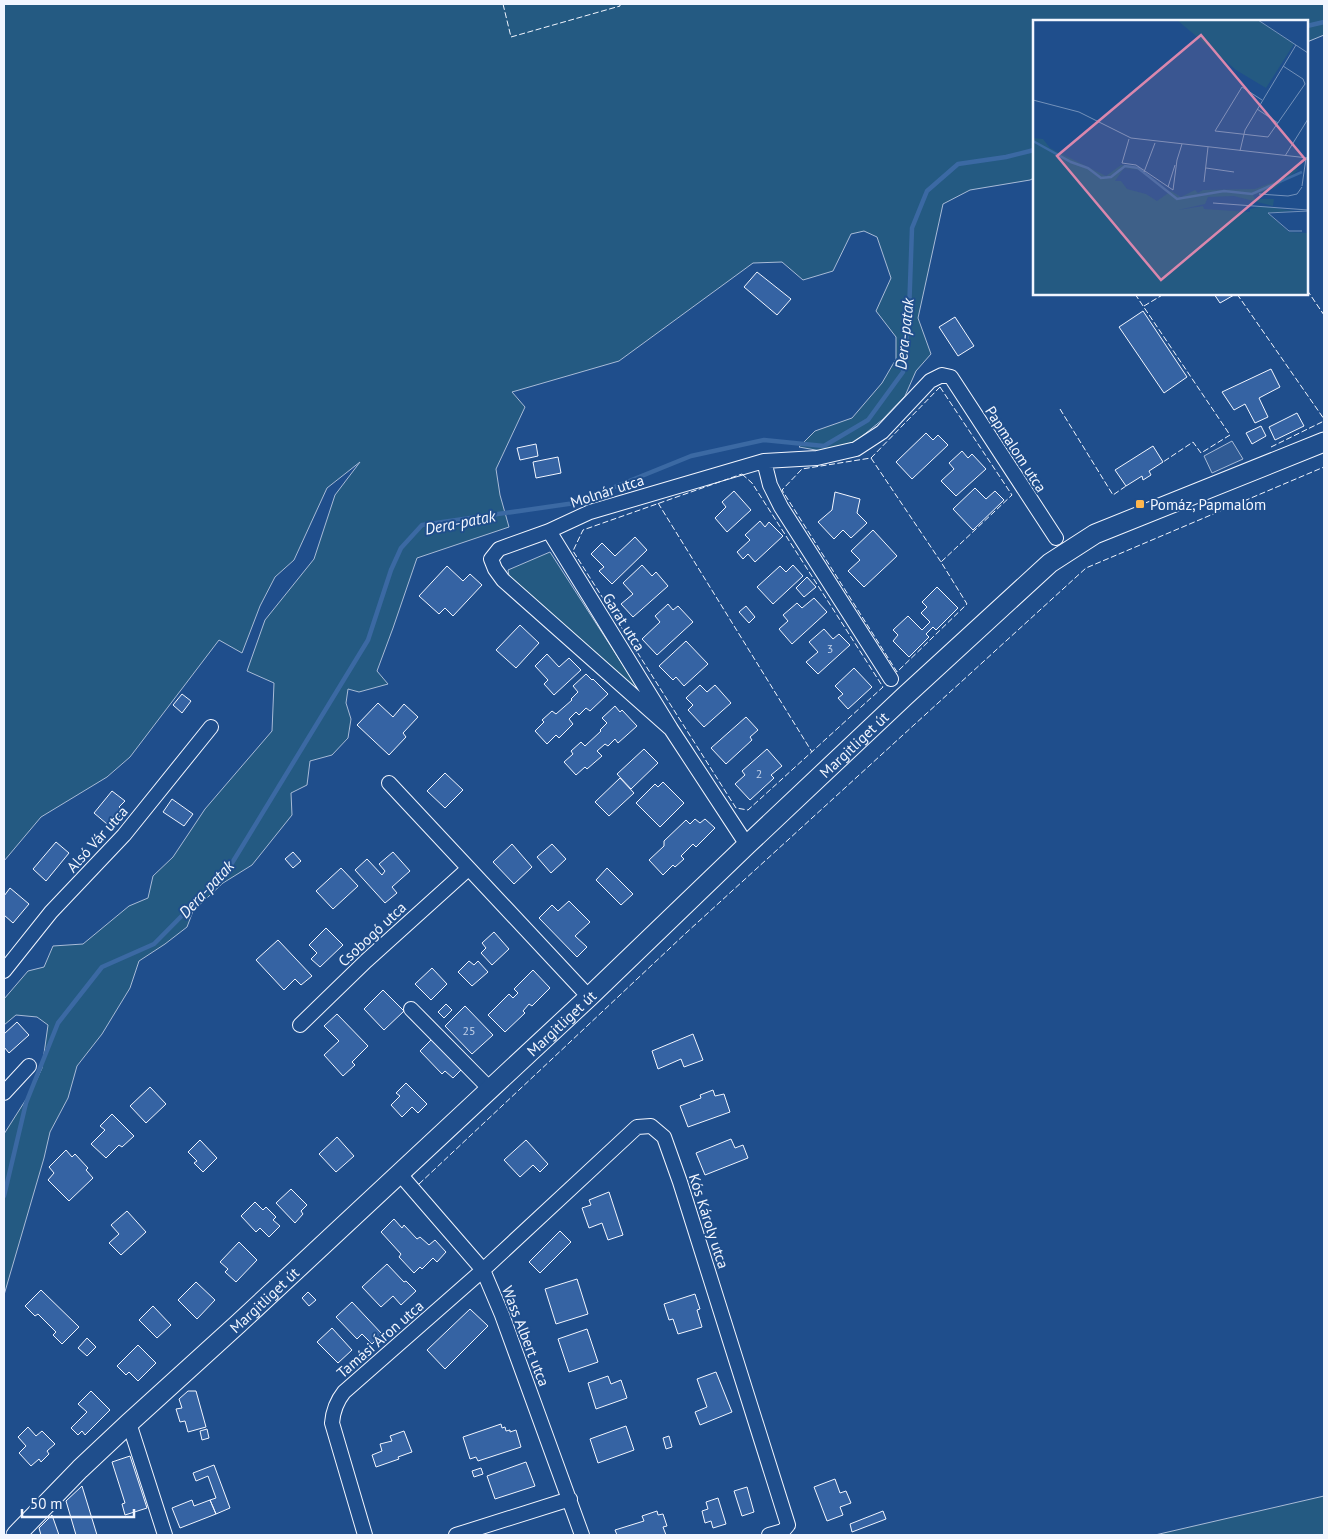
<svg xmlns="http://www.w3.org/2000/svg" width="1328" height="1539" font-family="'PT Sans',sans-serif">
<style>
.green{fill:#245a82;stroke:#a8bbd7}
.parking{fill:#305b95;stroke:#a8bbd7}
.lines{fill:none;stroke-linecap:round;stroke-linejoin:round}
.stream{stroke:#3b69a3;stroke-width:4.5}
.building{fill:#3563a3;stroke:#f2f6ff}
.street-casing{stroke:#f2f6ff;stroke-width:16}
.secondary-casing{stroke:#f2f6ff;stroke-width:21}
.street{stroke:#1f4e8c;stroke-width:14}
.secondary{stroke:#1f4e8c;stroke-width:19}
.fence{stroke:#f2f6ff;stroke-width:1;stroke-dasharray:6 2.5;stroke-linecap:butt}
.poi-dot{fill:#ffb74d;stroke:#1f4e8c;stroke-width:2}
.labels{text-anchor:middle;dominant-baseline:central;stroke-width:4;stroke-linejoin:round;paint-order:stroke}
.number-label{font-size:12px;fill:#c3d1e8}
.street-label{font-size:15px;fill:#f2f6ff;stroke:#1f4e8c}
.poi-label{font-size:15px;fill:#f2f6ff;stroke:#1f4e8c;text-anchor:start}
.water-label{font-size:16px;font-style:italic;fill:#f2f6ff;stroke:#1f4e8c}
.inset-river{fill:none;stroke:#3b69a3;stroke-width:2.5}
.inset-road{fill:none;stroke:#7391ba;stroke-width:1}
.view{fill:#da87ad;fill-opacity:0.15;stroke:#da87ad;stroke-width:2.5}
.inset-edge{fill:none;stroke:#f2f6ff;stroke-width:2.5}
</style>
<rect width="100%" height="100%" fill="#1f4e8c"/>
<!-- green -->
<path class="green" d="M4,4H1324V35L1307,42V21H1034V178L1030,180L970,190L943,204L918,318L931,354L916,371L905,396L882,420L850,446L821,451L799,447L815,431L852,418L882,383L896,359V337L876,311L891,278L877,237L864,231L851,234L833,271L803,280L782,262L753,263L619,361L512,392L525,407L496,469L500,495L509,527L417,558L393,628L377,671L388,684L359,692L348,689L346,703L351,719L348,738L332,755L310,761L307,785L291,793L292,815L252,865L223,883L193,911L187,927L165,944L139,961L130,988L102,1034L77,1066L68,1098L50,1132L44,1158L4,1295V1134L32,1090L42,1068L48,1025L37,1017L16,1015L4,1025V999L28,971L44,967L53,946L83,944L129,906L148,898L153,876L173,857L205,809L272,731L274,683L247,671L265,620L314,559L335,495L360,462L327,488L294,560L275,577L260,606L242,653L219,640L130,757L107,777L41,817L4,861Z
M550,552L643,696L509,576L508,570Z
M1324,1496V1535H1155Z"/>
<!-- parking -->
<path class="parking" d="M1232,441L1243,459L1212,473L1204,456Z"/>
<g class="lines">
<!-- stream -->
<path class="stream" d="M1307,26L1324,22
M4,1196L26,1103L58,1023L102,967L154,944L229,868L368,640L391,570L401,548L422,525L575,503L691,456L764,440L824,446L868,420L903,372L909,313L912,228L927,191L958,164L1006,157L1034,150"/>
</g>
<!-- building -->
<path class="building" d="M757,272L791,299L777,315L744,287Z
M1214,294H1233L1234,295L1220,303Z
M1143,311L1187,377L1164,393L1119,327Z
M955,317L974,346L958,356L939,327Z
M1271,369L1280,387L1259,398L1268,417L1255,423L1245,404L1234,410L1222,392Z
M1297,413L1304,426L1275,440L1269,427Z
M1261,426L1266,436L1252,444L1246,433Z
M926,433L933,440L938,435L948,445L912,479L896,462Z
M536,444L538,456L520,460L517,448Z
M1153,446L1163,462L1149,471L1151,475L1143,480L1142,476L1126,486L1115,470Z
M962,451L968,458L972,454L986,469L956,496L941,481L954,469L949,463Z
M558,457L561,473L536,478L533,462Z
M975,488L986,499L995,491L1004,500L973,530L953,509Z
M734,491L751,510L727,532L715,518L726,507L722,502Z
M835,492L860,499L857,513L867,523L851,538L843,530L834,539L818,522L832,510Z
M760,521L765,527L769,522L783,536L755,562L748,554L743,559L737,552L750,540L745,535Z
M873,530L897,556L864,587L848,571L860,560L851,551Z
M635,537L647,550L612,584L599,571L604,567L591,554L602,543L615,556Z
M642,565L652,576L656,572L668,586L633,617L621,604L633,594L623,583Z
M793,565L803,576L773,604L757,587L780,566L786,572Z
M447,566L463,581L470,574L482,585L453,616L445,608L439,614L419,596Z
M807,577L816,587L804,597L796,588Z
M937,587L958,608L936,630L933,627L926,634L929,637L909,657L893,641L898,635L893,630L908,616L922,630L930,622L921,613L927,607L922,602Z
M814,598L827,612L792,644L779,629L788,621L783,615L797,603L802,608Z
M668,604L673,610L678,606L693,622L657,655L642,639L660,622L655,616Z
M746,606L755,617L749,623L739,612Z
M520,625L539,643L516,668L496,650Z
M824,629L833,639L839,634L850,645L818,674L806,662L818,652L809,642Z
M686,641L708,664L684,686L676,677L673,680L659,666Z
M547,654L559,667L569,658L581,670L554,695L544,684L548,680L535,666Z
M854,668L872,687L848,709L838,698L843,694L835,686Z
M586,674L592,680L593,679L608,694L590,711L586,708L579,715L576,712L569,719L573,724L559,738L556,735L547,744L535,731L544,722L542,720L552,711L556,714L572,700L571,699L578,692L573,686Z
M700,685L707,692L715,685L731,703L704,727L688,710L693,705L686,698Z
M182,694L191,701L182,713L173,705Z
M378,703L393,717L404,704L418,717L403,733L406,737L389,755L357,725Z
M615,706L620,712L622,710L637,726L618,743L615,739L608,746L605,744L597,751L602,756L587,769L585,767L576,775L564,762L573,754L571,751L581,742L585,746L601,731L600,730L607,723L602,718Z
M746,717L758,730L750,737L752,740L726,764L711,748Z
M644,749L658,763L631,789L617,774Z
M767,749L782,766L771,775L774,778L750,800L735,784L745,775L742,771Z
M445,773L463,790L445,808L427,791Z
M620,778L634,793L609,816L595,802Z
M663,782L684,803L660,827L636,803L655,784L658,787Z
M112,791L125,801L119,807L124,811L117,819L113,816L107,824L94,813Z
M172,799L193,814L184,826L163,812Z
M695,819L700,823L705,819L715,828L696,847L693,844L681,856L684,859L675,867L673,865L663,875L649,860L664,846V841L686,820L690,824Z
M56,842L69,853L46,881L33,869Z
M512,844L532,867L514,884L493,862Z
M552,844L566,859L551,873L537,857Z
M293,852L301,861L293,868L285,859Z
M393,852L410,871L392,887L397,893L385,903L355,870L367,859L382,875L385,871L379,864Z
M341,868L358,886L333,909L316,891Z
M607,868L633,894L621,905L596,880Z
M10,888L29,904L13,923L4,915V896Z
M569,901L590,922L575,936L587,947L577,957L539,918L552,905L558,911Z
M326,928L343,945L320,967L311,959L317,953L309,945Z
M494,932L509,949L492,965L481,953L486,948L482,943Z
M278,940L312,976L301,985L295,979L284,990L256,960Z
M469,961L474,965L478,961L488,972L472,986L458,972Z
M432,968L447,984L431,1000L415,984Z
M533,970L550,988L532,1006L529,1004L523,1011L525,1013L505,1032L488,1015L509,994L513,998L518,993L514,989Z
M383,990L404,1011L384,1030L364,1009Z
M446,1004L452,1010L444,1018L438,1012Z
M465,1006L493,1035L472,1054L445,1026Z
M337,1014L368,1046L352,1062L355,1065L343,1076L324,1055L339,1041L324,1026Z
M17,1022L29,1035L9,1053L4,1047V1034Z
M693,1034L703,1060L684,1067L681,1059L658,1069L652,1051Z
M433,1038L463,1068L453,1078L445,1071L442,1074L420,1051Z
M406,1083L427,1104L418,1113L412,1107L402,1117L391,1105L400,1096L396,1093Z
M150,1087L166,1104L146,1123L130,1106Z
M713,1090L715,1096L724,1094L730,1112L688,1127L680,1106L701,1098L700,1095Z
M112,1114L134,1136L122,1147L119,1145L106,1158L91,1144L105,1130L100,1126Z
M337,1137L354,1156L336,1172L319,1154Z
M731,1139L735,1148L743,1145L748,1158L705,1175L696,1153Z
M200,1140L217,1158L203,1172L194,1163L197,1161L188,1152Z
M526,1140L548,1164L540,1172L533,1165L520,1177L504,1160Z
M66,1150L72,1157L75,1154L88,1168L86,1170L93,1178L69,1201L48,1180L54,1173L49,1167Z
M291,1189L307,1205L301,1211L303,1214L295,1223L276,1203Z
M609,1192L623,1235L608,1240L602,1223L589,1228L582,1208L591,1205L589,1200Z
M255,1202L263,1210L266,1207L276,1217L273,1220L280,1226L269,1237L260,1228L256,1232L241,1216Z
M127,1211L146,1232L121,1255L109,1243L119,1234L111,1225Z
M394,1219L402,1228L404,1225L417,1239L420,1237L429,1245L435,1240L446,1252L437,1262L433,1258L422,1269L420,1267L414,1273L399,1257L401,1254L381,1232Z
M560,1231L571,1242L540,1273L529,1262Z
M239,1242L257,1260L236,1282L225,1272L228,1269L220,1262Z
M387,1264L404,1282L406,1281L416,1291L401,1305L393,1296L381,1307L362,1287Z
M577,1279L588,1314L556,1324L545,1289Z
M196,1282L215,1300L197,1319L178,1300Z
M41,1290L79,1327L62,1344L53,1335L56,1332L38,1314L35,1316L25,1306Z
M308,1292L316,1300L309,1306L302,1298Z
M695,1294L700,1309L697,1310L702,1327L678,1334L673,1319L669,1320L664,1304Z
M352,1302L382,1334L372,1344L362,1334L357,1339L336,1317Z
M153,1306L171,1325L157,1338L139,1320Z
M470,1309L488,1326L445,1369L427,1350Z
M332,1328L352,1350L338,1363L317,1342Z
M587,1329L598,1362L569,1372L558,1339Z
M87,1338L96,1347L87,1356L78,1348Z
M138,1345L156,1363L138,1381L129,1372L126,1375L117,1366Z
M716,1372L732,1412L700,1425L695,1412L707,1407L697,1379Z
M608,1376L611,1384L621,1380L627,1398L596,1409L588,1383Z
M91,1391L110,1410L85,1435L82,1431L78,1435L71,1428L87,1412L78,1404Z
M188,1391H196L206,1427L188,1432L185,1421L180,1422L176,1409L182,1408L179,1399Z
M501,1424L502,1428L505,1427L506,1431L510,1430V1432L516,1430L521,1447L478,1461L476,1457L470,1459L463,1437Z
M626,1426L634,1450L598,1463L590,1439Z
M28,1427L36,1436L42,1431L55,1444L47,1451L49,1454L41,1462L39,1459L31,1466L19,1453L26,1446L18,1437Z
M207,1429L209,1438L202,1440L200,1431Z
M404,1431L412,1452L398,1457L399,1459L376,1467L372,1455L382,1451L380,1444L392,1441L390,1436Z
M669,1436L672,1447L666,1449L663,1438Z
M130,1456L147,1508L125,1515L122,1504L125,1503L112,1462Z
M526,1462L535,1486L495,1499L487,1476Z
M214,1465L230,1508L216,1514L210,1500L216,1498L208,1476L196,1481L193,1473Z
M481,1468L483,1474L474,1477L472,1471Z
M835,1479L840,1493L846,1491L851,1503L840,1507L843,1515L827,1521L814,1487Z
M82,1486L97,1535H76L66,1501Z
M747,1487L754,1512L742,1516L734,1491Z
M718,1498L726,1524L713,1528L711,1521L705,1523L702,1511L708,1509L706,1502Z
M192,1500L194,1506L210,1500L216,1514L180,1528L172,1508Z
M657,1511L658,1515L663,1514L667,1526L663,1527L666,1535H617L615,1530L644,1521L642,1516Z
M883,1511L886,1519L852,1532L850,1524Z
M52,1515L59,1535H41L39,1528Z"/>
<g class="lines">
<!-- street casing -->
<g class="street-casing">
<path id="street" d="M764,461L770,485L781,507L891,679
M549,531L671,729L747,845
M671,729L503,580L495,569L491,559L499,549L549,531L590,512L764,461L817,458L856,449L882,432L930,381L942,375L951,377L1056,538
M389,783L589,997
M4,971L51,912L124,835L211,727
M411,1009L490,1089
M300,1025L366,961L468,869
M4,1093L29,1066
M399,1173L483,1270L502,1315L582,1535
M129,1423L165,1535
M365,1535L332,1423C333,1411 336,1402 344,1392L483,1270L637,1127L651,1126L664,1137L680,1182L788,1525L783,1531L769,1535
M456,1535L570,1499"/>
</g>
<!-- secondary casing -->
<g class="secondary-casing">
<g id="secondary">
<path id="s1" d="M16,1535L80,1469L129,1423L238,1324L589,997L747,845L905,696L1050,563L1095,534L1324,442"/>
</g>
</g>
<!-- street -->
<use href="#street" class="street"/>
<!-- secondary -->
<use href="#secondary" class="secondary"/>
<!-- fence -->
<path class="fence" d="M503,4L511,37L620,6V4
M1307,290L1324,315
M1135,294L1230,435L1201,453L1193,442L1163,462
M1237,294L1324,419
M1144,306L1164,294
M940,387L1012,495L941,562L967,604L897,672L782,490L802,469L871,458Z
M1060,409L1113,495L1126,486
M1271,447L1324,421
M871,458L941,562
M742,474L752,483L883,687L748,810L736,808L573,551L583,530Z
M658,503L812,752
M419,1184L686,933L1086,568L1324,467"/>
</g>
<!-- markers -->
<rect class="poi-dot" x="1135" y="499" width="10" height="10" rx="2.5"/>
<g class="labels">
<!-- number labels -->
<g class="number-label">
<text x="830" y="648">3</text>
<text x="759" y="773">2</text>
<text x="469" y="1030">25</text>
</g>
<!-- street labels -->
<g class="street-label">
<text transform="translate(1016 449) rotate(57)">Papmalom utca</text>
<text transform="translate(607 491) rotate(-18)">Molnár utca</text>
<text transform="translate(624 622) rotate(58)">Garat utca</text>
<text stroke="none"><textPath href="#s1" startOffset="1152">Margitliget út</textPath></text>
<text transform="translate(97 839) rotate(-48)">Alsó Vár utca</text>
<text transform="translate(372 934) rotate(-43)">Csobogó utca</text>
<text stroke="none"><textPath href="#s1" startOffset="748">Margitliget út</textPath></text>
<text transform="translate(709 1221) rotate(72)">Kós Károly utca</text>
<text stroke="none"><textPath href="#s1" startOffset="342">Margitliget út</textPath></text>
<text transform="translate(526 1336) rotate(69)">Wass Albert utca</text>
<text transform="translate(380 1339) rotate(-41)">Tamási Áron utca</text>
</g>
<!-- poi labels -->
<g class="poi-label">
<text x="1150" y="504">Pomáz, Papmalom</text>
</g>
<!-- water labels -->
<g class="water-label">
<text transform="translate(904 334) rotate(-84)">Dera-patak</text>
<text transform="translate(460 522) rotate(-11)">Dera-patak</text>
<text transform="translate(206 889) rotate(-47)">Dera-patak</text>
</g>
</g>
<!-- overview -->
<g transform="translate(1033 20)">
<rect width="275" height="275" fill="#1f4e8c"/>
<path d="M144,0H225L261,24L233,68L203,50ZM0,118L10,119L17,128L73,156L88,145L103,146L107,150L91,148L82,161H88L94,169L113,174L124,181L138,171L148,177L162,170L165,173L170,170L222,169L248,159L263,148L265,150L242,168L220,175L222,179H241L240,186L201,176L175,177L172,184L145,190L170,186L171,189L217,192V189L229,186L261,191L235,193L256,212L275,213V275H0Z" fill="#245a82"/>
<path class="inset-river" d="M0,121L38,142L55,148L68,158L78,157L92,146L105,148L144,179L191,171L219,174L269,152"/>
<path class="inset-road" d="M225,0L275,33M0,80L46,92L98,118L275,138M229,80L209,67L182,111L235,117L272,64L270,59L250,46M224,89L245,103M96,119L89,143L103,145L140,170L144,140M207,131L212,110L263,25M252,136L275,99M144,140L149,124M173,148L201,152M111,152L122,123M171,162L175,127M269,166L273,138M135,167L142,145M226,174L255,176L264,174L269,167M180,183L275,190M269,211H256L235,193L275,191"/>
<path class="view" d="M168,15L272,139L128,260L24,136Z"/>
<rect width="275" height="275" class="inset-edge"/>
</g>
<!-- border -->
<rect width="1328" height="1539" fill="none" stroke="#f2f6ff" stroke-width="10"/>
<!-- scale -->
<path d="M22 1509v8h112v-8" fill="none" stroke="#f2f6ff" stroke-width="2.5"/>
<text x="30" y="1509" font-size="15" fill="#f2f6ff" stroke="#1f4e8c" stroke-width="4" paint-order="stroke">50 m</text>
</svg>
